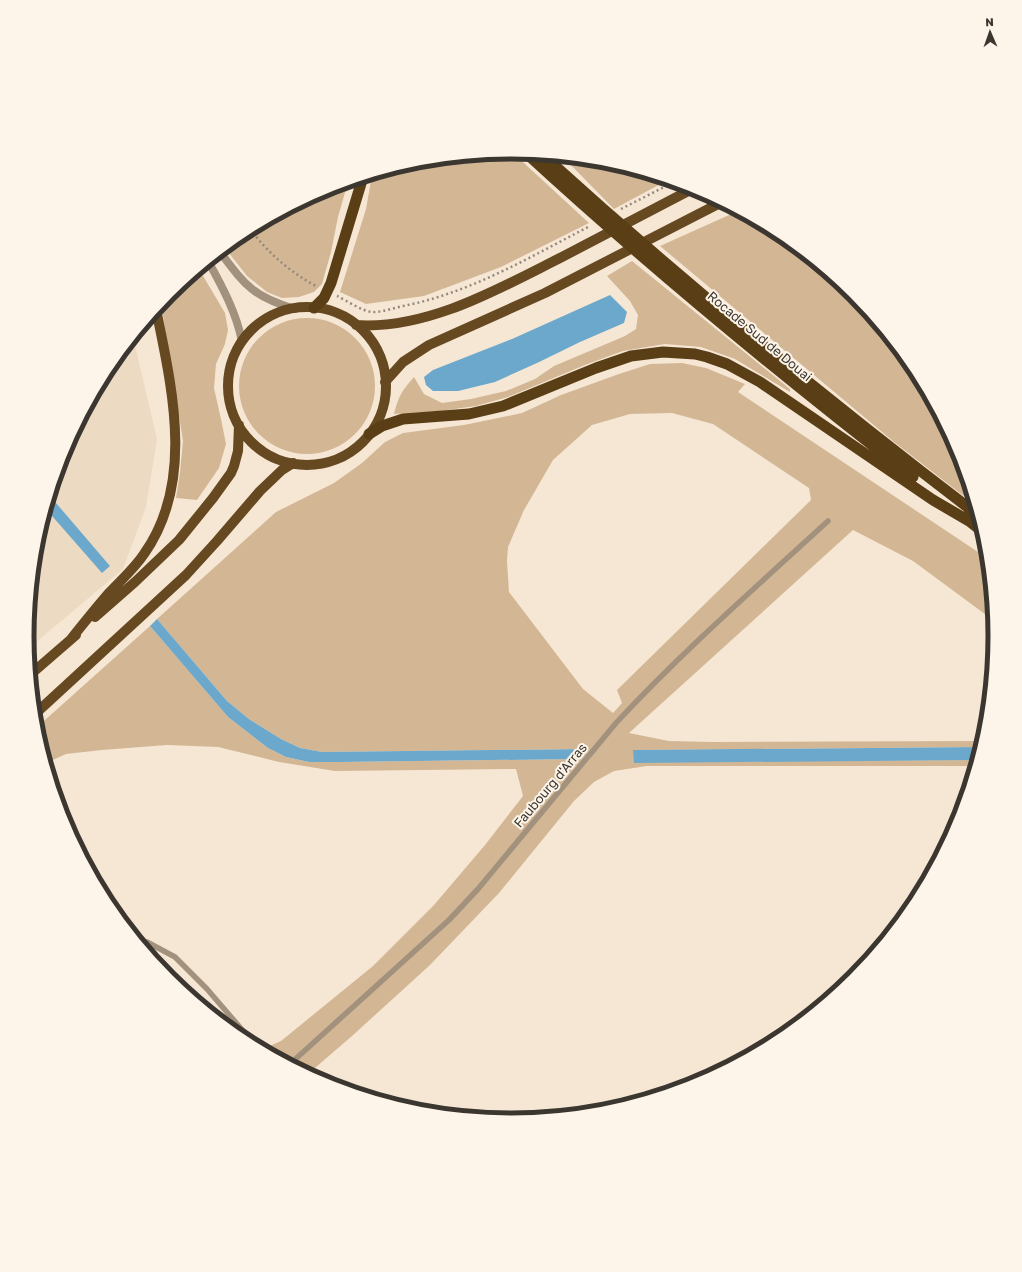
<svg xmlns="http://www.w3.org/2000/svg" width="1022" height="1272" font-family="'Golos Text',sans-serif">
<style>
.built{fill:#eddac2}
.green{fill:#d3b795;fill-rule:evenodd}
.water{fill:#6ba8cb}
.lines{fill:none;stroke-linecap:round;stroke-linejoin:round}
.path{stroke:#948a7e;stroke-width:2.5;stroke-dasharray:2 3;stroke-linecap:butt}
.service{stroke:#a2917c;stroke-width:5.5}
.tertiary{stroke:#a2917c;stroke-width:8}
.primary{stroke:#674921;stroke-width:10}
.trunk{stroke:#5a3e16;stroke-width:11}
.labels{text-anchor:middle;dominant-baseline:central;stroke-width:4;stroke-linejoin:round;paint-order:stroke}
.street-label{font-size:13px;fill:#3b362f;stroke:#fef5ea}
.rim{fill:none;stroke:#3b362f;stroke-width:5}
</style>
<rect width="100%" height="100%" fill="#f6e7d5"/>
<!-- built -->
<path class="built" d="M133,337L157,439L146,507L123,569L28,649L27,636L36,541L64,451L109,367Z"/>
<!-- green -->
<path class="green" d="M512,152L589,223L501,267L424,296L366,304L340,292L366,209L372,175L417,161Z
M563,157L606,161L668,180L614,209Z
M348,182L338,217L331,252L322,284L314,292L299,297L282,298L267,292L247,276L225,248L242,233L326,189Z
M738,211L780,234L853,294L914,367L958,451L974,504L894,442L660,246Z
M632,261L790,389V392L735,359L701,347L665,344L623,351L585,365L508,397L476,406L440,411L394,414C398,397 402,390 414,377L424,394L442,403L471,399L506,391L535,379L554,366L625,336L636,329L638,315L630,301L607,276Z
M199,269L225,313L228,330L225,344L216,364L214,388L221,419L226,444L219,468L197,500L176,498L180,472L183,441L161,303L169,294Z
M239 386a68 68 0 1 1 136 0a68 68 0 1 1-136 0Z
M682,363L706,368L745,384L738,392L987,558L993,620L913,561L853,530L629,733L669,741L713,742L982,741L981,747L634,750V762L977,760L975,766H647L614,771L594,782L574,801L499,893L430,965L352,1036L308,1074L269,1053L265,1048L281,1041L373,966L434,905L485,845L523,796L516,769L335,771L279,762L218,747L167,745L102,750L66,754L46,763L36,728L150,626L228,717L268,748L286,757L309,762H340L578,759L585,749L322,752L300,748L281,739L249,719L227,701L157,619L276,512L334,483L362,463L385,442L403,433L464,425L522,413L561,395L619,374L650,364ZM672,413L713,424L809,488L811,500L617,690L622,703L613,713L583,689L509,592L507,561L508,547L524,510L553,460L592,425L630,414Z"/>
<!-- water -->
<path class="water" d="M610,295L627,312L624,323L580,342L537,363L495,382L458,391H433L426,385L424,377L433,370L512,339Z
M50,496L110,566L102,573L46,509Z
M157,619L227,701L249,719L281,739L300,748L322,752L585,749L578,759L340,762H309L286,757L268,748L228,717L150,626Z
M981,747L977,760L634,763L633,750Z"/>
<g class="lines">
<!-- path -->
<path class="path" d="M621,209L674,182
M250,229C269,254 291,273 318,287
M337,296C346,300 363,312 373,312C383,312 393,308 403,306C470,293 530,257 590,226"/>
<!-- service -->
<path class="service" d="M138,941L147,942L175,957L207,989L256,1046
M290,1064L449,920L478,889L616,723C683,651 756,587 828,521"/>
<!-- tertiary -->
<path class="tertiary" d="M220,252C245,285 253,297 295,309
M208,261C222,286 237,314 242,342"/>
<!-- primary -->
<path class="primary" d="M228 386a79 79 0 1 1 158 0a79 79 0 1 1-158 0Z
M356,325C428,330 500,288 562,257C606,234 650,211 694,188
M385,382L403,362L429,345L545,293L722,202
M95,617L135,582L179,540L213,498L231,473L234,466L238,451L239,425
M71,639C83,624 95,609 108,594C120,581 134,569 144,554C195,482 172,388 156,309
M31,674L76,635
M35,714L186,575L217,541L260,491L282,470L293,463"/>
<!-- trunk -->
<path class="trunk" d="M526,153C650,267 780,374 913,477
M543,155C683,282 828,401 978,515
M314,308L324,298L331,283L363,177
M369,434L382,426L403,419L469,414L503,406L596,368L631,356L663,352L695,354L707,357L727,364L760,382L933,500L969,521
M964,517L983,532"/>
</g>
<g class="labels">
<!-- street labels -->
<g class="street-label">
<text transform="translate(760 336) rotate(40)">Rocade Sud de Douai</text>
<text transform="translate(550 785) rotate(-50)">Faubourg d'Arras</text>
</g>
</g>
<!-- crop -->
<path d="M0 0H1022V1272H0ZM34 636a477 477 0 1 1 954 0a477 477 0 1 1-954 0Z" fill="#fef5ea" fill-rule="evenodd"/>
<path class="rim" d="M34 636a477 477 0 1 1 954 0a477 477 0 1 1-954 0Z"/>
<!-- north arrow -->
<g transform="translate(990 32) rotate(358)" stroke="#fef5ea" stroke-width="3" paint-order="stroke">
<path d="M0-3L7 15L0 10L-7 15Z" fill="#3b362f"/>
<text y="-6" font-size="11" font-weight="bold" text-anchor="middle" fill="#3b362f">N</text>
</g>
</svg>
